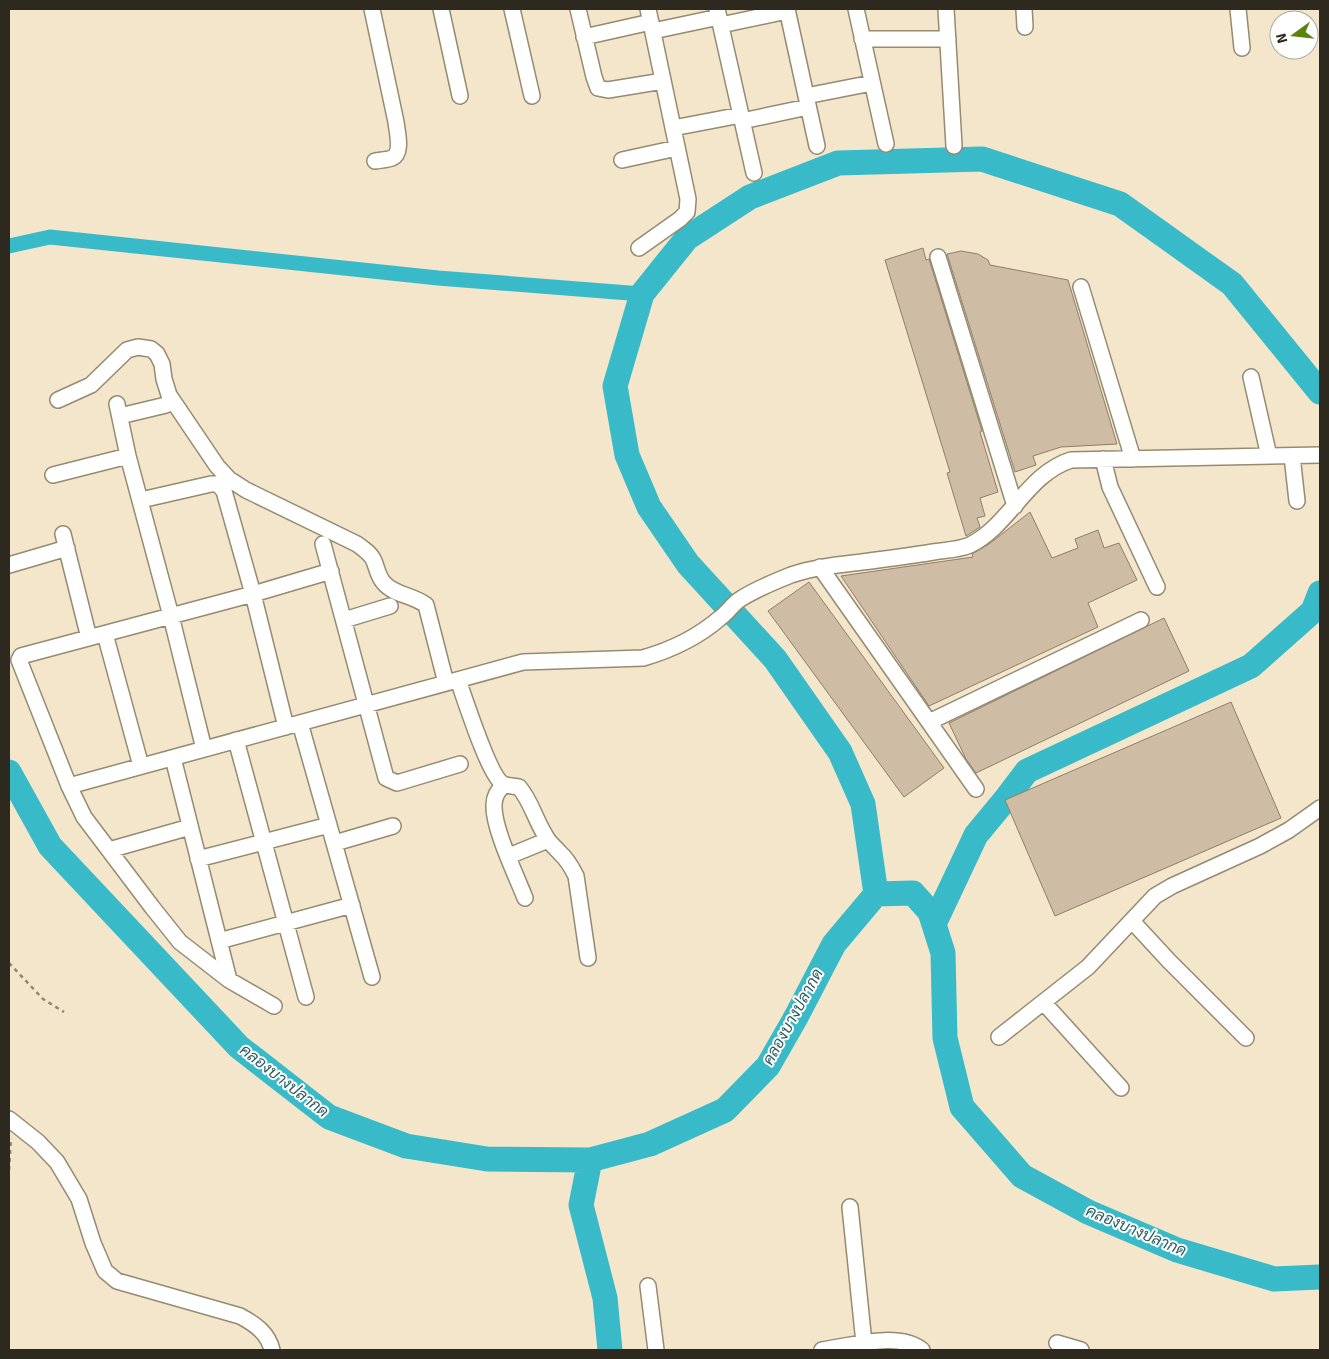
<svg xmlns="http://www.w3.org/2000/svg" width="1329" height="1359" font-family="Signika,Sarabun,sans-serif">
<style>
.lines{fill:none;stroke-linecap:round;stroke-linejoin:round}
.canal{stroke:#39bac8;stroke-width:15}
.river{stroke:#39bac8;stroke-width:25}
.building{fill:#cfbca5;stroke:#8f7e68}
.minor-casing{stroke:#968a71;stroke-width:18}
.path{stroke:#8e8573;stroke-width:2.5;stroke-dasharray:4 4;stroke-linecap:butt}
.minor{stroke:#fff;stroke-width:15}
.labels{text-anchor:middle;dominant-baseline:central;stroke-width:4;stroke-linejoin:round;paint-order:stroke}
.water-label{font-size:16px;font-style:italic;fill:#2a5e64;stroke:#fff}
</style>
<rect width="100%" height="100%" fill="#f3e6cb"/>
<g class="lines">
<!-- canal -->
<path class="canal" d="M9,246L50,237L438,278L642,294"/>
<!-- river -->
<path class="river" d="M9,772L50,846L239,1047L329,1117L406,1146L487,1159L590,1160L650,1144L725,1110L768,1066L796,1017L834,944L876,894L913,893L930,912L943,953L945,1038L962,1107L1022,1176L1088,1212L1177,1250L1274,1279L1320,1277
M876,894L863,804L840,752L775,659L688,564L649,507L627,455L615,386L642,294L687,238L750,197L838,163L982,159L1120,204L1232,284L1320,392
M934,924L976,835L1005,800L1027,771L1251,666L1313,611L1320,593
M590,1160L581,1205L605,1298L610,1350"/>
</g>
<!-- building -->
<path class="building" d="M923,248L926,260L929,259L982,431L980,432L998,492L980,498L985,516L977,518L980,527L966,536L947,473L950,472L885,260Z
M961,251L978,254L988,260L990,265L1068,280L1117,444L1061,447L1033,456L1036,465L1015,472L947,254Z
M1030,512L1052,558L1078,548L1075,539L1098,530L1104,548L1119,543L1137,580L1088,603L1098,627L929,706L841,576L973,557L972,554L989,544Z
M809,582L944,768L904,797L768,611Z
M1164,618L1189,671L976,773L966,759L949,723Z
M1231,702L1281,818L1055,916L1005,800Z"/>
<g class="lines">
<!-- minor casing -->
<g class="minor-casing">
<path id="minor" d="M372,9L396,122C397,132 403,153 392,158C387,160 380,160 375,161
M441,9L460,96
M512,9L532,96
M578,9L594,77L598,88L608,90L663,81
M717,9L754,173
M787,9L817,146
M856,9L886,144
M946,9L954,146
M1024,9L1025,27
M1238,9L1242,48
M721,25L787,11
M653,31L719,17
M584,37L651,22
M862,39H948
M806,96L872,83
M742,121L808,107
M673,128L741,115
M622,160L677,148
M639,248L680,219L687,212L688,199L648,9
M938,257L1015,506
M1081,287L1133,459
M1251,377L1269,456
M58,400L91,385L127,350L138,347L151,349L157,354L162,364L164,379L169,395L217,466L229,479L246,490L357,544C364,549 371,554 374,561C377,568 378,577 384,583C394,595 413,595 426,605L446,683
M117,404L128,456L171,616L204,749
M120,416L166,405
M1292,456L1297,501
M1103,459L1110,487L1157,587
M53,475L128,456
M141,500L211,484H218L224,491L253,594L286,727
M63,534L89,638
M323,544L386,778L397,783L460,764
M9,565L67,548
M820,567L929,722L1141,620
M344,620L390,606
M105,634L141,766
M458,680C465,699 489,776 503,784C507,786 514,786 519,787C531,801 535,819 545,835C549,843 555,847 560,853C567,859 572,868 576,876L588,958
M929,722L976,789
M300,723L372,977
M236,740L306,997
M173,758L229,980
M504,785C498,790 494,796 494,805C493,828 516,875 525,898
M69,786L523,662L643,658C671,650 698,637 720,618C727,613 732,605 739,600C752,591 776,581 791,575C814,567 837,565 862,562C886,559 909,556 933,552C946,550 958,550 970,545C1010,525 1027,474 1071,460L1320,455
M335,843L393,826
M109,850L190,827
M509,856L548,840
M198,859L329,825
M1132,921L1169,961L1246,1038
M219,941L352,905
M1044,1003L1121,1088
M274,1006L229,980L180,942L152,907L84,817L69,786L19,660L21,656L253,594L331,571
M999,1037L1088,967L1155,896L1172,886L1260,846L1289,830L1320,808
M9,1119L38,1142L57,1162L79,1199L93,1243L105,1271L117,1281L240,1316C255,1324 268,1333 272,1350
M850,1207L864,1343
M648,1286L656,1350
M1057,1343L1081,1350
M822,1350C850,1346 898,1331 922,1350"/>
</g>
<!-- path -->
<path class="path" d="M9,963L43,999L64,1012
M9,1170L11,1138"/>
<!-- minor -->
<use href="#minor" class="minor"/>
</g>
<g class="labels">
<!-- water labels -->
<g class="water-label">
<text transform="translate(793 1017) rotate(-61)">คลองบางปลากด</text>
<text transform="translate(284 1081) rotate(38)">คลองบางปลากด</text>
<text transform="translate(1136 1231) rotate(23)">คลองบางปลากด</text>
</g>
</g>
<!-- border -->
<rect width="1329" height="1359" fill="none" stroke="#2e291f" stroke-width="20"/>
<!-- north arrow -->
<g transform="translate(1294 35) rotate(255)"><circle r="24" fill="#ffffff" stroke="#aba9a5"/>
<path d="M0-4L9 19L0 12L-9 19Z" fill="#5a840e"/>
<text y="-8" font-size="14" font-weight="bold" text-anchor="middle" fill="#2e291f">N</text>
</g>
</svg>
